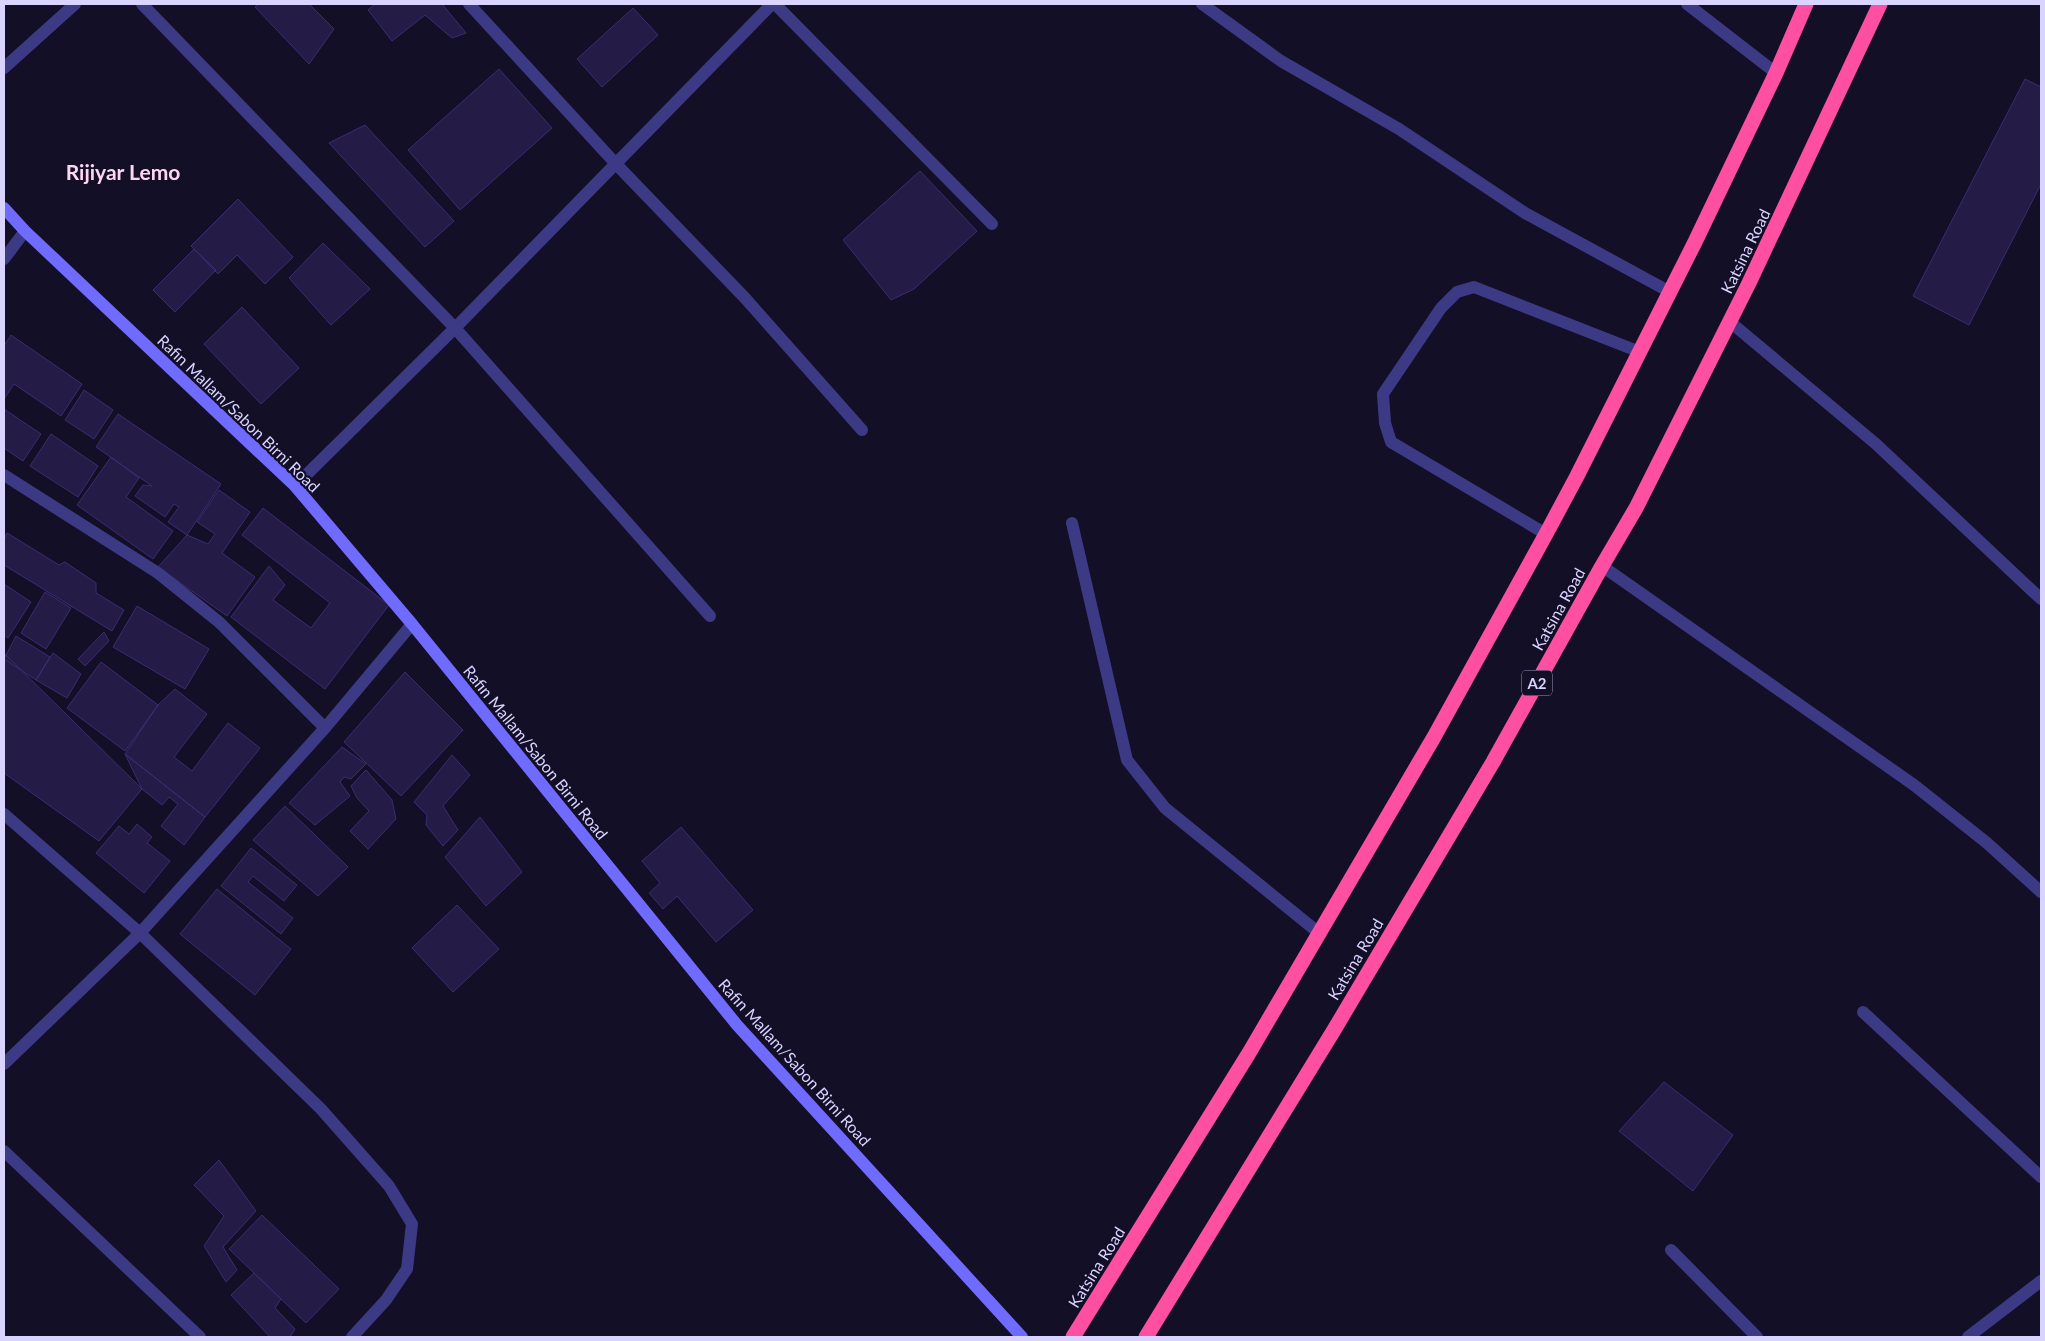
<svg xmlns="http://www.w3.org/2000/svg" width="2045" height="1341" font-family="Lato,sans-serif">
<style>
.building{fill:#241b47;stroke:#3b2d73}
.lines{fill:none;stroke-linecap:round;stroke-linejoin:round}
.lane{stroke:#3d3a85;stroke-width:12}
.street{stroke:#3d3a85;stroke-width:12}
.secondary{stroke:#6f6bff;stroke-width:12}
.highway{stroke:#ff4fa3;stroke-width:15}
.labels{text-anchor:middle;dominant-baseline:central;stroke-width:4.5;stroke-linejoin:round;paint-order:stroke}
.shield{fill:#130f26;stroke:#9e99be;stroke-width:1}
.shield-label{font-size:15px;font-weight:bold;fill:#d9d4ff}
.street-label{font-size:16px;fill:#d9d4ff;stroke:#130f26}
.district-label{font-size:21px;font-weight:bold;fill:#ffd6f0;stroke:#130f26}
</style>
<rect width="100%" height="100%" fill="#130f26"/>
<!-- building -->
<path class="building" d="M258,4H309L334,29L309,64L255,7Z
M375,4H442L466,33L452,38L425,15L392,41L368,10Z
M633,8L658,35L602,87L577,59Z
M499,69L552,128L460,210L408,150Z
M2025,79L2041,87V184L1969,325L1913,296Z
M365,125L454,221L425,247L329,143Z
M920,171L977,231L914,289L891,300L843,240Z
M238,199L293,257L265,284L237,255L218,274L191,246Z
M323,243L370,289L331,325L289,278Z
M194,249L216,270L175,312L153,290Z
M242,307L299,368L261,404L204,344Z
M11,335L82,384L61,416L14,384L4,399V346Z
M84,390L113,410L94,439L65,420Z
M4,409L41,434L23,461L4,448Z
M118,414L221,484L187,535L168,522L179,507L174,504L165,517L135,496L143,485L152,486L96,447Z
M51,434L98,466L78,497L30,466Z
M111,457L139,478L126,497L173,531L153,559L77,505Z
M219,490L250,512L222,553L255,577L227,616L158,567L187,535L208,544L215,534L197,522Z
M263,508L389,605L325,689L231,617L269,566L285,585L273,600L311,628L330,603L242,535Z
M7,533L59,565L65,562L96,583V593L124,610L112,631L4,565V539Z
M4,584L31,602L8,638L4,635Z
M45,592L71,608L46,649L21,633Z
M137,606L209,649L185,689L113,647Z
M104,632L109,641L85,666L78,659Z
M16,636L50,657L36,680L4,659Z
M4,653L142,789L99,841L4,773Z
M53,653L81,674L67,698L36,680Z
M101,662L158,705L125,751L67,708Z
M405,672L463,730L401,796L344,742Z
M175,689L207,714L174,757L192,771L228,723L260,748L205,817L125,754L158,705Z
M342,747L366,764L351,779L344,777L340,782L350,796L315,825L289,803Z
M125,754L205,817L184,845L161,826L178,804L169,797L162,805L142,789Z
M452,755L470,775L443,806L458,830L443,846L426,825L427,815L414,802Z
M366,770L392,800L396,819L368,849L350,831L369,811L357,798L351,786Z
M285,806L348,867L318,896L253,840Z
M480,817L522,872L486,906L445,857Z
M137,824L152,837L147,843L170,861L144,893L96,853L119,826L129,834Z
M681,827L753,910L716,942L677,896L663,909L649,893L660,883L642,861Z
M251,848L297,885L284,901L253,876L248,882L293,918L281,934L221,886Z
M217,889L291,949L255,995L180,934Z
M457,905L499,949L453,992L412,948Z
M1664,1082L1733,1135L1693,1191L1619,1131Z
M219,1160L256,1211L223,1247L237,1270L226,1282L204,1246L224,1216L194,1185Z
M262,1215L339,1289L306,1323L229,1249Z
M254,1273L281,1299L275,1308L295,1329L290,1337H270L231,1295Z"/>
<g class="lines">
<!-- lane -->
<path class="lane" d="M1072,523L1127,760L1165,808L1319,933
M1546,534L1391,442L1385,423L1383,394L1441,308L1457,292L1474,287L1640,352"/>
<!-- street -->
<path class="street" d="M142,4L455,328L710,616
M469,4L616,164L745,298L862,430
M775,4L992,224
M1202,4L1281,61L1399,129L1525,213L1670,292
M1687,4L1776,73
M4,68L75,4
M4,259L25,231
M1729,321L1876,444L2041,599
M4,475L158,573L219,622L325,728
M295,486L455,328L772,4
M1602,566L1914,785L1987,843L2041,892
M4,814L140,933L321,1109L389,1186L412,1224L407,1269L386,1300L352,1337
M1863,1012L2041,1177
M4,1064L140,933L325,728L412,624
M4,1151L200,1337
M1671,1250L1757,1337
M1968,1337L2041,1281"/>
<!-- secondary -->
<path class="secondary" d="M4,208L25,231L295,486L412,624L737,1025L1022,1337"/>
<!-- highway -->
<path class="highway" d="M1073,1337L1249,1053L1434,737L1546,534L1577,476L1695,242L1776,73L1806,4
M1146,1337L1334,1030L1493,762L1602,566L1636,508L1749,283L1880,4"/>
</g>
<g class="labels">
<!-- shield labels -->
<rect class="shield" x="1522" y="670.5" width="30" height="25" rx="4"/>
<g class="shield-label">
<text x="1537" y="683">A2</text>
</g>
<!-- street labels -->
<g class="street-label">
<text transform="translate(1745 251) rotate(-64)">Katsina Road</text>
<text transform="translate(239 413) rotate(44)">Rafin Mallam/Sabon Birni Road</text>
<text transform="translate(1558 609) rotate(-61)">Katsina Road</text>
<text transform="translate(536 752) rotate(51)">Rafin Mallam/Sabon Birni Road</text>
<text transform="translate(1355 959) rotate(-59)">Katsina Road</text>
<text transform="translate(795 1062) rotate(48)">Rafin Mallam/Sabon Birni Road</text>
<text transform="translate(1096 1267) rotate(-58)">Katsina Road</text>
</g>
<!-- district labels -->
<g class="district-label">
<text x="123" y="171">Rijiyar Lemo</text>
</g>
</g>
<!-- border -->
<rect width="2045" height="1341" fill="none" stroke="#d9d4ff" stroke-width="10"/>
</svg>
